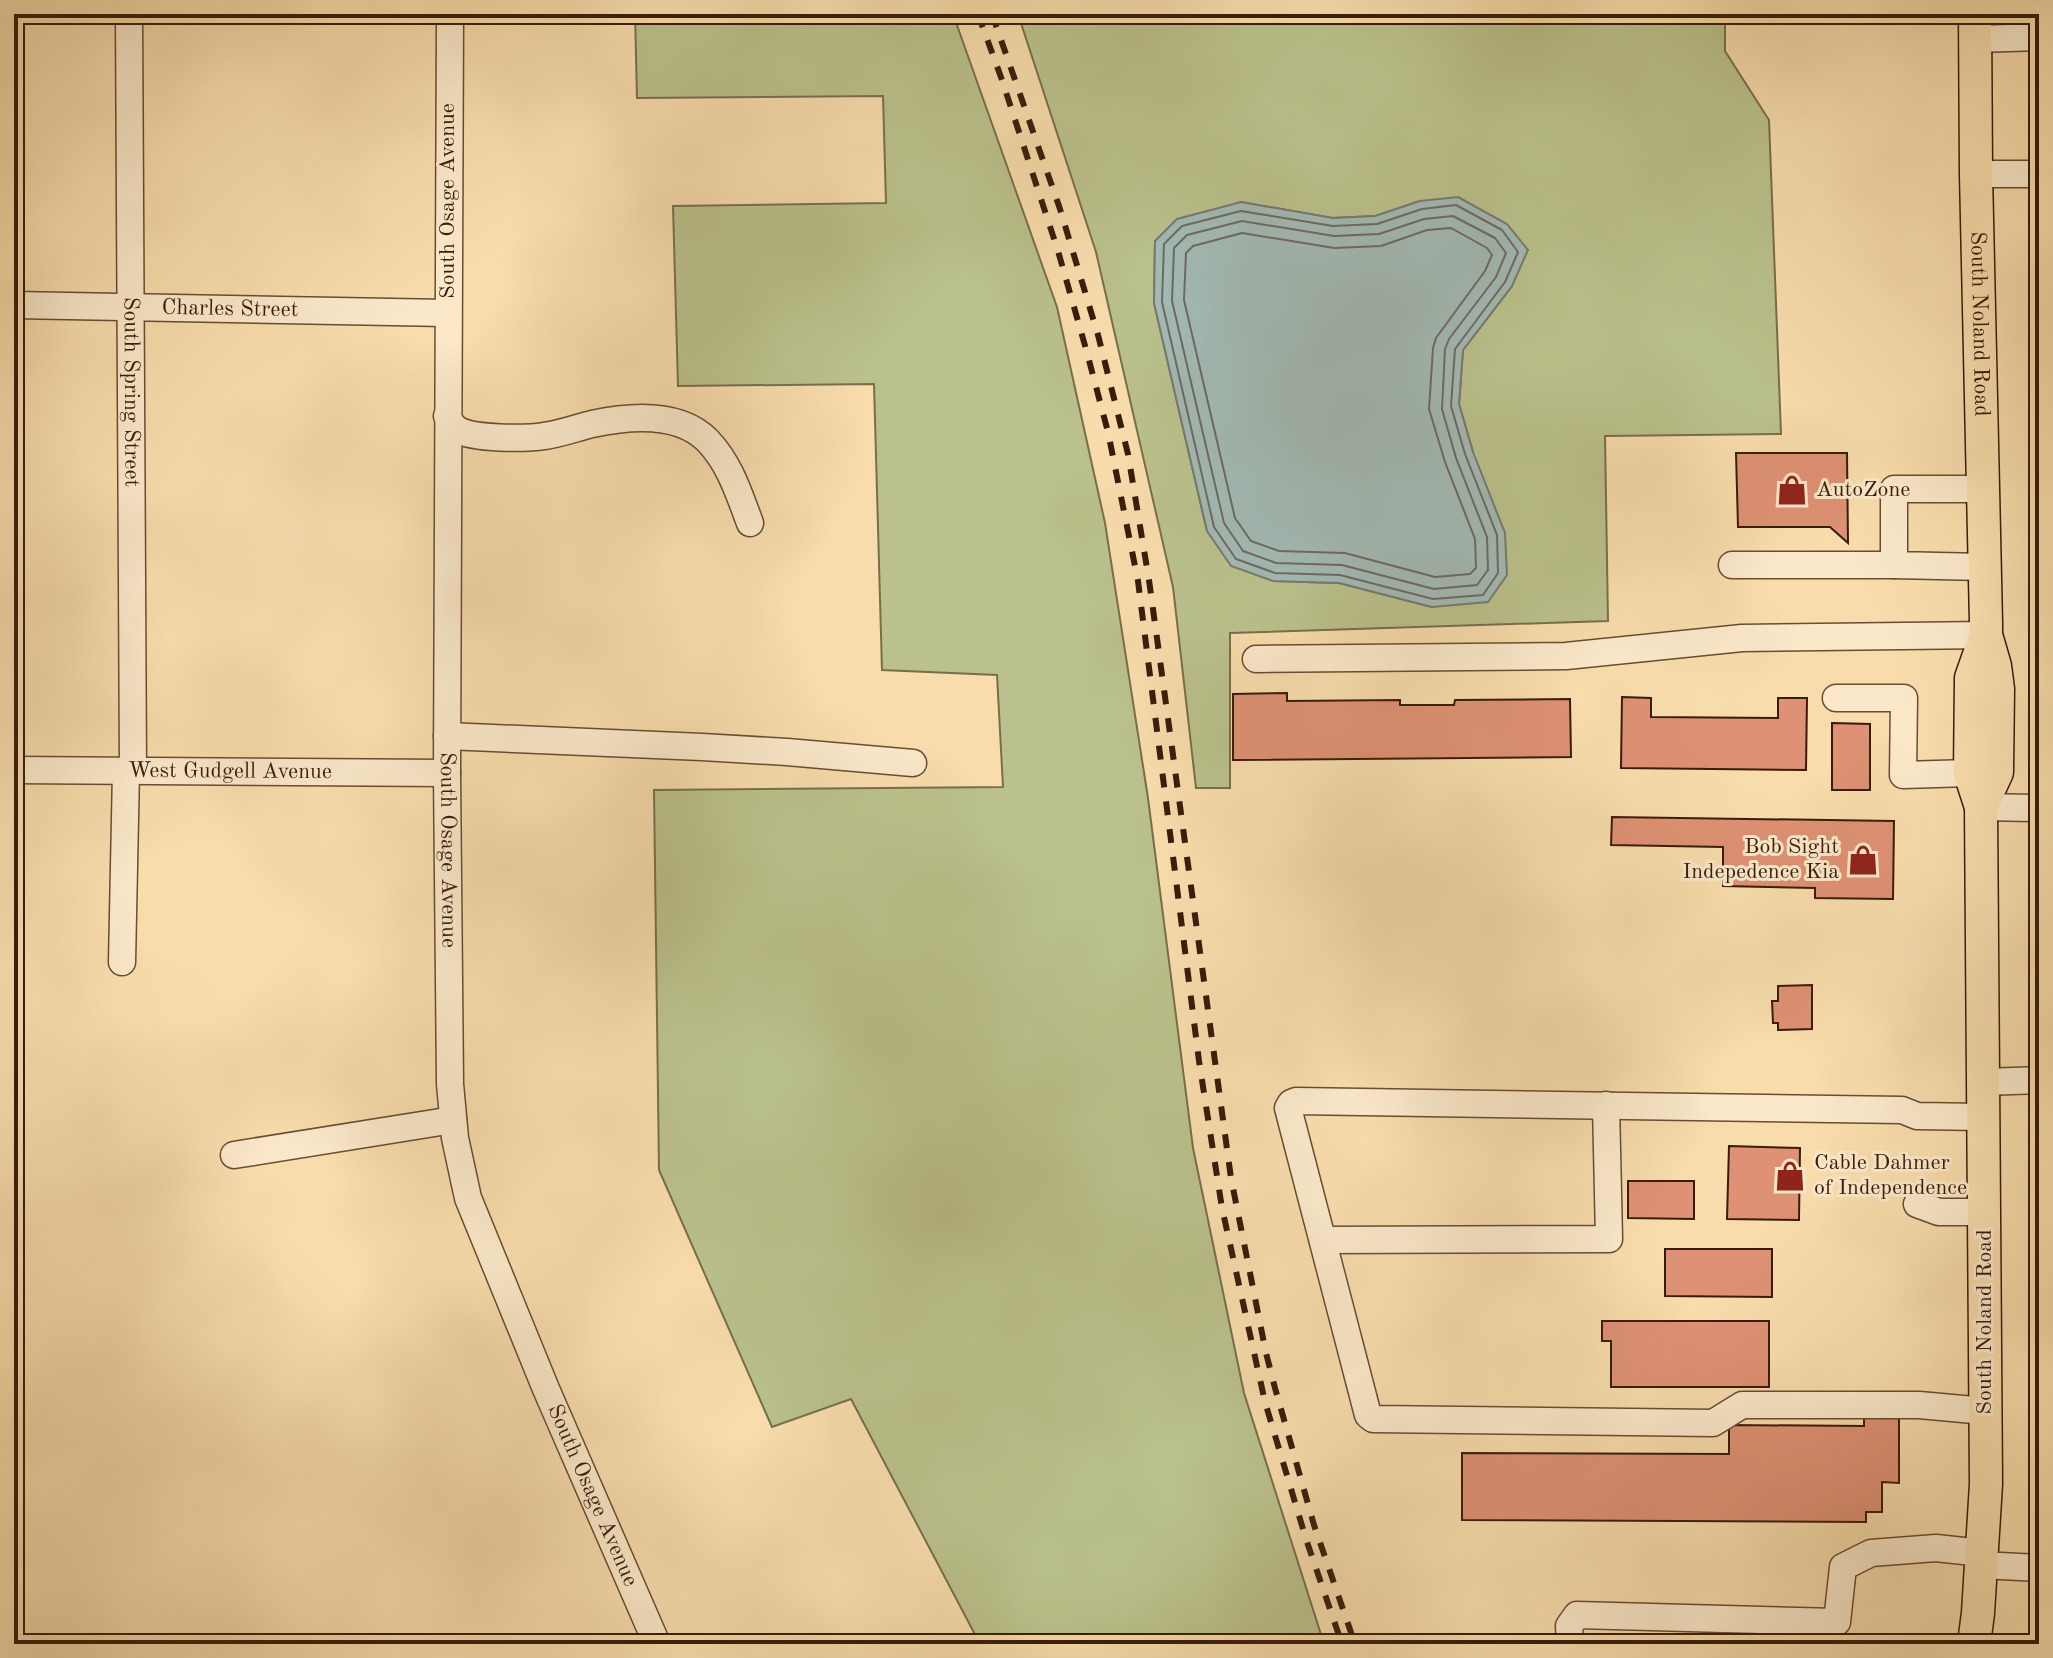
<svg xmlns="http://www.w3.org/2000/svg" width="2053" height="1658" font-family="'Old Standard TT',serif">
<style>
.green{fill:#bac18c;stroke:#796e4c;stroke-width:2;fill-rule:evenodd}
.water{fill:#a2b9b4;stroke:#787a70;stroke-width:2}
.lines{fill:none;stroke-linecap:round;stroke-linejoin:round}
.shore{stroke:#6d6a60;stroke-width:2}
.building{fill:#de9174;stroke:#381c0b;stroke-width:2}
.minor-casing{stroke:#684c33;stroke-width:29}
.major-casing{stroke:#381c0b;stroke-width:35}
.minor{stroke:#fae8c9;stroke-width:26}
.major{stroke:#f8dcac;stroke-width:32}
.rail{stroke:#381c0b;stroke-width:6;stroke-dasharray:14 14;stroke-linecap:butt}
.labels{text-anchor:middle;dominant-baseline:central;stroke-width:6;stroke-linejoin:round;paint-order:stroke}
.street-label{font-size:22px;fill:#381c0b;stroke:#fae8c9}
.poi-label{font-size:22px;fill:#381c0b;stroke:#fae8c9;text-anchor:start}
</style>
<rect width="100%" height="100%" fill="#f8dcac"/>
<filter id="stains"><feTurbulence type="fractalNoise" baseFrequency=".0025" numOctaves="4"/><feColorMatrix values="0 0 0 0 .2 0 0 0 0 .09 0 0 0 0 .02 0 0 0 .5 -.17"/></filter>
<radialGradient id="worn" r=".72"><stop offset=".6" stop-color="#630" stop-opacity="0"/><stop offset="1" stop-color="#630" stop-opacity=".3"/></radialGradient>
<!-- green -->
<path class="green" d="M635,14H953L1057,307L1105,523L1148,798L1193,1148L1244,1393L1324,1644H980L851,1399L772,1427L659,1170L654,790L1003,787L997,675L882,670L874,384L678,386L673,206L886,203L883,96L637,98Z
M1018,14H1725V51L1769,120L1781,434L1605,436L1608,621L1230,633V788H1196L1173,587L1096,252ZM1420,201L1512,286L1463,350L1459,404L1473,452L1432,607L1339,583L1273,581L1207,531L1154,303L1155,241L1241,202L1332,218L1376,216Z"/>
<!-- water -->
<path class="water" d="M1458,197L1507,224L1528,250L1512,286L1463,350L1459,404L1473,452L1505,533L1507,575L1488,602L1432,607L1339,583L1273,581L1231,566L1207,531L1154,303L1155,241L1177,219L1241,202L1333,218L1375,216L1420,201Z"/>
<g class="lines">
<!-- shore -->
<path class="shore" d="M1456,205L1502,230L1518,252L1505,282L1455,349L1451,406L1465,454L1497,535L1498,573L1483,595L1433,599L1340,575L1275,573L1236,559L1214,527L1162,302L1164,244L1182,226L1241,211L1333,226L1377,224L1422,209Z
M1453,216L1495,238L1506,253L1496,277L1449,339L1445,349L1442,409L1456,458L1487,537L1488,570L1477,585L1434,589L1342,565L1276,563L1243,551L1224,523L1172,301L1174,248L1187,235L1242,221L1334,236L1379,234L1424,219Z
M1451,228L1487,248L1492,255L1485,271L1436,338L1433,348L1429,409L1445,462L1475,539L1476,568L1470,574L1435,577L1345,553L1279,551L1251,541L1235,518L1184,300L1186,253L1193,246L1242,233L1334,248L1381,246L1427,230Z"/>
</g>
<!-- building -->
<path class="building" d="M1736,453H1847L1848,543L1830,527H1738Z
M1287,693V701L1400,700V705H1454L1455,700L1570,699L1571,757L1233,760V694Z
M1622,697L1651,698V717L1778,718V698H1807L1806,770L1621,768Z
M1832,723L1870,724V790H1832Z
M1612,817L1894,821L1893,899L1815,898V888L1723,886V847L1611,845Z
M1812,985V1029L1778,1030V1023H1773L1772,1001H1778V986Z
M1729,1146L1800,1148L1799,1220L1727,1219Z
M1628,1181H1694V1219L1628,1218Z
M1665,1249H1772V1297L1665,1296Z
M1602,1321H1769V1387H1611V1341H1602Z
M1864,1417H1899V1483L1882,1482V1512H1866V1522L1462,1520V1453L1729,1454V1425L1864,1426Z"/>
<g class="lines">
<!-- minor casing -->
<g class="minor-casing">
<g id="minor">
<path id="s1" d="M129,14L133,771"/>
<path id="s2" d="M450,14L447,773L450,1084L455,1138L468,1198L546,1389L657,1644"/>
<path d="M1975,39L2039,37"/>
<path d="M1976,174H2039"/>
<path id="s3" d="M14,305L447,313"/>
<path d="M447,416C450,422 453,427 458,430C474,439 526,439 544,436C560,434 576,428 592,424C629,416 679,411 708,441C730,464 739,494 750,523"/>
<path d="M1983,489H1894V565L1984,567"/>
<path d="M1732,565H1894"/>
<path d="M1256,659L1566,656L1742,638L1986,635"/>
<path d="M1836,698H1904L1903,775L1970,773"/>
<path d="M447,736L702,747L787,752L913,763"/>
<path id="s4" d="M14,770L447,773"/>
<path d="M1981,807L2039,808"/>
<path d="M122,962L126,771"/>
<path d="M1983,1082L2039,1080"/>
<path d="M1983,1117L1917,1116L1902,1110L1296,1101L1291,1103L1288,1108L1368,1415L1373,1419L1713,1423L1742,1405H1919L1985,1411"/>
<path d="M234,1155L453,1120"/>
<path d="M1917,1204L1939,1212H1984"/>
<path d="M1323,1240L1609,1239L1606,1105"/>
<path d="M1981,1565L2039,1568"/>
<path d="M1570,1644L1569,1626L1577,1615L1837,1622L1843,1567L1871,1553L1936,1548L1982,1553"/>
</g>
</g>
<!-- major casing -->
<g class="major-casing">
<g id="major">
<path id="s5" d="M1975,14L1976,174L1986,623V635L1995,666L1998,689L1997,772L1981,807"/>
<path d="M1974,1644L1978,1613L1986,1484L1981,807L1970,773L1971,678L1986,635"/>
</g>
</g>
<!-- minor -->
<use href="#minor" class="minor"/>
<!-- major -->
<use href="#major" class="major"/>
<!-- rail -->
<path class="rail" d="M978,14L1002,80L1058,251L1086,349L1108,432L1138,581L1199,1061L1222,1208L1265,1402L1306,1539L1342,1644
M992,14L1060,209L1098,335L1128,454L1149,580L1231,1178L1266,1353L1275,1388L1314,1525L1355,1644"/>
</g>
<!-- icons -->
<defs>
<g id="shop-bare" transform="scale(2.4)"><path d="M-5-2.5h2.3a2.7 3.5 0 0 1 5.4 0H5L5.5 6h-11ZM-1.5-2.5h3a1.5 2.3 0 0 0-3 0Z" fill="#8f2418" stroke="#fae8c9" stroke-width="2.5" paint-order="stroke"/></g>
</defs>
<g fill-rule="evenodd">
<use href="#shop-bare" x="1792" y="490"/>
<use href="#shop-bare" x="1863" y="860"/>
<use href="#shop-bare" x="1790" y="1176"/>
</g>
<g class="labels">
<!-- street labels -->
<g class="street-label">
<text transform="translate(448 201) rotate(-90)">South Osage Avenue</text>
<text stroke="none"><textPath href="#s3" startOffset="216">Charles Street</textPath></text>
<text stroke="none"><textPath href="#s5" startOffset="310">South Noland Road</textPath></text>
<text stroke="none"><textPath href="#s1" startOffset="378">South Spring Street</textPath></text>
<text stroke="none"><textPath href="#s4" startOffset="216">West Gudgell Avenue</textPath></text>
<text stroke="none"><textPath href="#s2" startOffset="836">South Osage Avenue</textPath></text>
<text transform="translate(1985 1322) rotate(-90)">South Noland Road</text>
<text stroke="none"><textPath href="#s2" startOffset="1508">South Osage Avenue</textPath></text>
</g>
<!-- poi labels -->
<g class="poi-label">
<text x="1816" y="490">AutoZone</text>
<text x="1839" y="847" text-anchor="end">Bob Sight<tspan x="1839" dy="25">Indepedence Kia</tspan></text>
<text x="1814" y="1163">Cable Dahmer<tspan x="1814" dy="25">of Independence</tspan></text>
</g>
</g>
<!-- margin -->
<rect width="2053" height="1658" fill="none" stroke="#f8dcac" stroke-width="48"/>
<rect x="16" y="16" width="2021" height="1626" fill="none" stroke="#381c0b" stroke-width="4"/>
<rect x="24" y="24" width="2005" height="1610" fill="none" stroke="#381c0b" stroke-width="2"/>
<rect width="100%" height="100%" filter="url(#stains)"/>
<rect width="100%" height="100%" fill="url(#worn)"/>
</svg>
